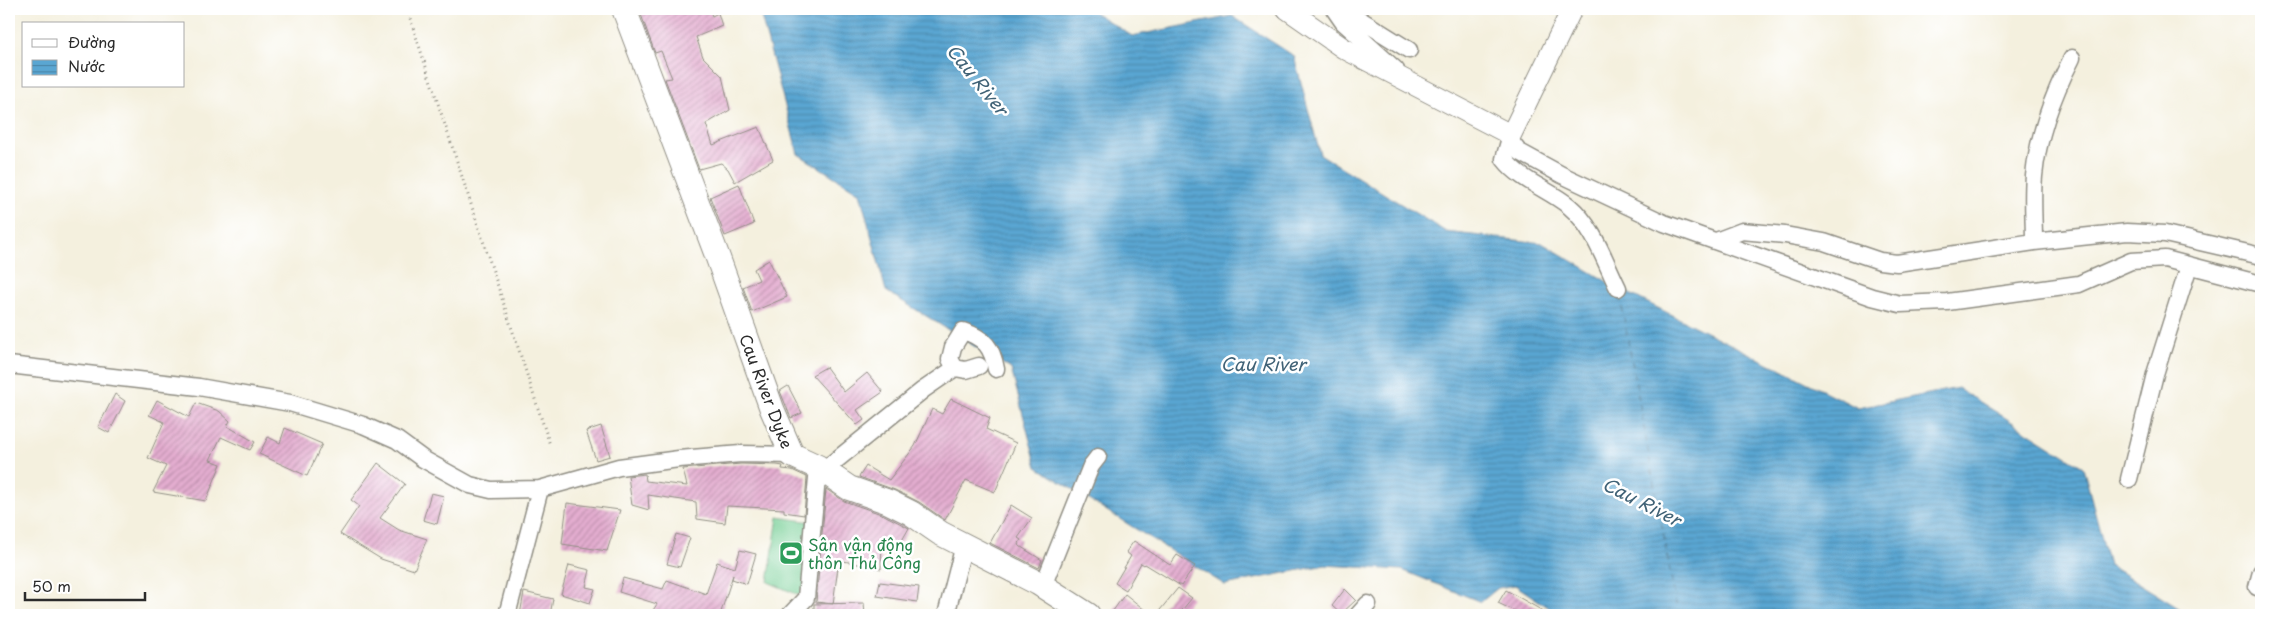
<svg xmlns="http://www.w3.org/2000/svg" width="2270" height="624" font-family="'Playpen Sans',sans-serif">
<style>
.grass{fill:#76cf95;stroke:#507d60}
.water{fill:url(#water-rules);stroke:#42687e}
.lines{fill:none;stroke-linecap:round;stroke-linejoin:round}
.ferry{stroke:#406276;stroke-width:1;stroke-dasharray:6 5;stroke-linecap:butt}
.building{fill:url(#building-hatch)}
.minor-casing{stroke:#908e84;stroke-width:19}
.tertiary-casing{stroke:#908e84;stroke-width:22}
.secondary-casing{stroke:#908e84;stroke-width:26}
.path{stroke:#908e84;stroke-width:3;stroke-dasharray:1 4;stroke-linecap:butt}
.minor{stroke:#fff;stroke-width:16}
.tertiary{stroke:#fff;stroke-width:20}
.secondary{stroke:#fff;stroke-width:24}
.labels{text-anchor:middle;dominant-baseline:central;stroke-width:5;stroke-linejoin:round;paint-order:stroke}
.street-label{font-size:16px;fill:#2b2b2b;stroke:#fff}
.leisure-label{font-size:16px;fill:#27864d;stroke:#fff;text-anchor:start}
.water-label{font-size:18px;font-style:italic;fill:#406276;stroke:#fff}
</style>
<defs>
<pattern id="water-rules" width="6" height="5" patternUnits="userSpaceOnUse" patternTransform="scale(1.25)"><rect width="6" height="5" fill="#5aa6d2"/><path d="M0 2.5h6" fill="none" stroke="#4b87ab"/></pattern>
<pattern id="building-hatch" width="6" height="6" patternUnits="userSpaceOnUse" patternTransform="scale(1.25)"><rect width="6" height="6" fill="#e4add0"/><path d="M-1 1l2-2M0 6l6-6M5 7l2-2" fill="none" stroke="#b98da9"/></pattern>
</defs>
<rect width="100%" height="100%" fill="#fff"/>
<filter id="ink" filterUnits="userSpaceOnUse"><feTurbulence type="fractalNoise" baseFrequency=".02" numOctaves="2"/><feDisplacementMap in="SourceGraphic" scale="10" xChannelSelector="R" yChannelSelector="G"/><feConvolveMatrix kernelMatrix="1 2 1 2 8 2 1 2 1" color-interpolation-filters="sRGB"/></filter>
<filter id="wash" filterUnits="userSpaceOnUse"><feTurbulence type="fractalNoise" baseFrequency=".0096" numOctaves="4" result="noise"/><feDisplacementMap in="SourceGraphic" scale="20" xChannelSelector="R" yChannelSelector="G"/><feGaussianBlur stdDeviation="1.12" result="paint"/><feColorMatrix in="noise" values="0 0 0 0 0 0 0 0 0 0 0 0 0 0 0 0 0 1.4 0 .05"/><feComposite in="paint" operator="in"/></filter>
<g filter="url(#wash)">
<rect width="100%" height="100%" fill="#f4f0de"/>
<!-- grass -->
<path class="grass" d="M778,517L812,522L806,598L768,582Z"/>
<!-- water -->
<path class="water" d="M759,9H1089L1132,36L1232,16L1294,56L1320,154L1446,232L1542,243L1618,288L1858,408L1958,388L2083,467L2109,565L2190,615H1560L1515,585L1498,588L1481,602L1402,570L1325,565L1225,585L1037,467L1011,369L886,291L860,193L798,154Z"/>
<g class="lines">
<!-- ferry -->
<path class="ferry" d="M1620,296L1678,615"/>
</g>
<g id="blocks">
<!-- building -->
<path class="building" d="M639,9H709L712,16L718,13L722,26L696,37L703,57L722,76L730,110L706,124L713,145L759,127L773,160L735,182L728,169L721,163L699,169L665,79L672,78L661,51L655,53Z
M739,184L754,224L725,236L710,197Z
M769,260L787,297L752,312L743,287L759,280L754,269Z
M826,367L844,392L867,373L883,392L857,410L864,420L857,425L812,375Z
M788,386L802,413L791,418L780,391Z
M115,394L125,401L109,433L98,427Z
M951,399L990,418L986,429L1016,443L995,492L966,480L945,520L919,502L895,490L859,477L866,466L889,480L915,446L932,409L942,414Z
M157,400L189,417L196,403L219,411L230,421L227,426L255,442L250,450L221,437L210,460L221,464L206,501L153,492L166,466L148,458L164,422L149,415Z
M601,426L610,456L596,460L586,431Z
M285,428L322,444L307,476L259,454L268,437L280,443Z
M378,463L405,484L380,518L399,530L427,539L414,570L381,559L340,534L359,506L351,500Z
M741,464L777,465L783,466L782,469L792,470L807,477L804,515L784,512V509L727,506L725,523L697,519L696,502L648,495L649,510L632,505L628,476L645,474L646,481L687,486L683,469Z
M826,489L844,501L884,515L909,528L896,551L882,543L881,569L839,560L833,604L816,602Z
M431,493L444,496L437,524L423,520Z
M567,503L620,510L607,551L562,544Z
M1011,505L1032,518L1018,538L1021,540L1018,545L1042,560L1039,568L990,543Z
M676,534L690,538L680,567L667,564Z
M1134,541L1170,565L1177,555L1195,566L1181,586L1145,564L1144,565L1141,563L1126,590L1115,583L1131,556L1126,552Z
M740,550L756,554L747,584L732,579L733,575L720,615H650L657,604L619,592L623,578L663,589L667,580L706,594L717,562L735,568Z
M569,565L590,570L586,587L595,589L590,603L561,594Z
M880,582L919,587L917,602L877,596Z
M1178,588L1192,598L1178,615H1156Z
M1345,589L1356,600L1341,614L1332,606Z
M1506,590L1550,615H1523L1498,603Z
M524,592L553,599L550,615H520Z
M1125,594L1151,615H1110Z
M864,603L865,615H814V604Z"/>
</g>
</g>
<g filter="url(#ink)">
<use href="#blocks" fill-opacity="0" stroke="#908e84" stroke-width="1"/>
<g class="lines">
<!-- minor casing -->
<g class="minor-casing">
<path id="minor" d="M1334,9L1343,22L1396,70
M1335,10L1348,12L1409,50
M1511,135L1512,143L1518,151L1562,175L1664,223L1872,297L1900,304L1947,302L2079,284L2131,261L2165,259L2261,284
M1511,135L1504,159C1521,181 1548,189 1569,206C1594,227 1604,260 1618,288
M1716,241L1742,231L1785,235L1824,242L1880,261L1897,263L2034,242L2127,232L2165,234L2261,256
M2034,242C2034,220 2032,198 2034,176C2038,134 2053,95 2072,58
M9,365L199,387L290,403L363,425L397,440L423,459L470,485L491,490L540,489L619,467L679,459L741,454L792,455
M955,368L966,370L979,366
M824,470L923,390L955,368L950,359L953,347L963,331C985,338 992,347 996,369
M2129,479L2155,374L2189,266
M1043,586L1091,466L1098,457
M2257,587L2261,572
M507,615L540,489
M790,615L806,598L818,467
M946,615L964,545
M1358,615L1368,604"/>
</g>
<!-- tertiary casing -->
<g class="tertiary-casing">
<path id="tertiary" d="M1287,9L1343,48L1511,135L1572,9"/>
</g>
<!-- secondary casing -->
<g class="secondary-casing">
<path id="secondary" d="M624,9L718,258L772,409L792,455L818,467L849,488L889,502L911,513L940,533L1038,583L1088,615"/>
</g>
<!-- path -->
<path class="path" d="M407,9L550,445"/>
<!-- minor -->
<use href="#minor" class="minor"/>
<!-- tertiary -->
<use href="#tertiary" class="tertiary"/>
<!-- secondary -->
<use href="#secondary" class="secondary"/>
</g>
</g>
<!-- icons -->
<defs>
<g id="stadium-square" transform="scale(1.25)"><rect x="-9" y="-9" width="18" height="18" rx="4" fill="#2e9e5b" stroke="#fff"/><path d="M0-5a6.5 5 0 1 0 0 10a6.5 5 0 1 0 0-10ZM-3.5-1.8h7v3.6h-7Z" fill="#fff"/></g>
</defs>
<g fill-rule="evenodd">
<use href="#stadium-square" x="791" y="553"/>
</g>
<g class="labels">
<!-- street labels -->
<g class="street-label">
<text transform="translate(767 391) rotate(69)">Cau River Dyke</text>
</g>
<!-- leisure labels -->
<g class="leisure-label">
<text x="808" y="544">Sân vận động<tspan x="808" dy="18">thôn Thủ Công</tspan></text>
</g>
<!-- water labels -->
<g class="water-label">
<text transform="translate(978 79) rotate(51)">Cau River</text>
<text x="1263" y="363">Cau River</text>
<text transform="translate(1642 501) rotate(27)">Cau River</text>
</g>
</g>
<!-- margin -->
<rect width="2270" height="624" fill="none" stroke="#fff" stroke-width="30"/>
<!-- legend -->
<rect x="22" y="22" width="162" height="65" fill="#ffffff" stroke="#aaaaaa"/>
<rect x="32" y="39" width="25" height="8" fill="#ffffff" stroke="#aaaaaa"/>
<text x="68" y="48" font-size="15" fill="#2b2b2b">Đường</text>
<rect x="32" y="60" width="25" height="15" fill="url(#water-rules)" stroke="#aaaaaa"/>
<text x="68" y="72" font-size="15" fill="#2b2b2b">Nước</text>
<!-- scale -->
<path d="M25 592v8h120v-8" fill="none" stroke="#2b2b2b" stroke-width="2.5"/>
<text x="32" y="592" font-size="15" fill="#2b2b2b" stroke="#ffffff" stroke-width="4" paint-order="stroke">50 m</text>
</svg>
